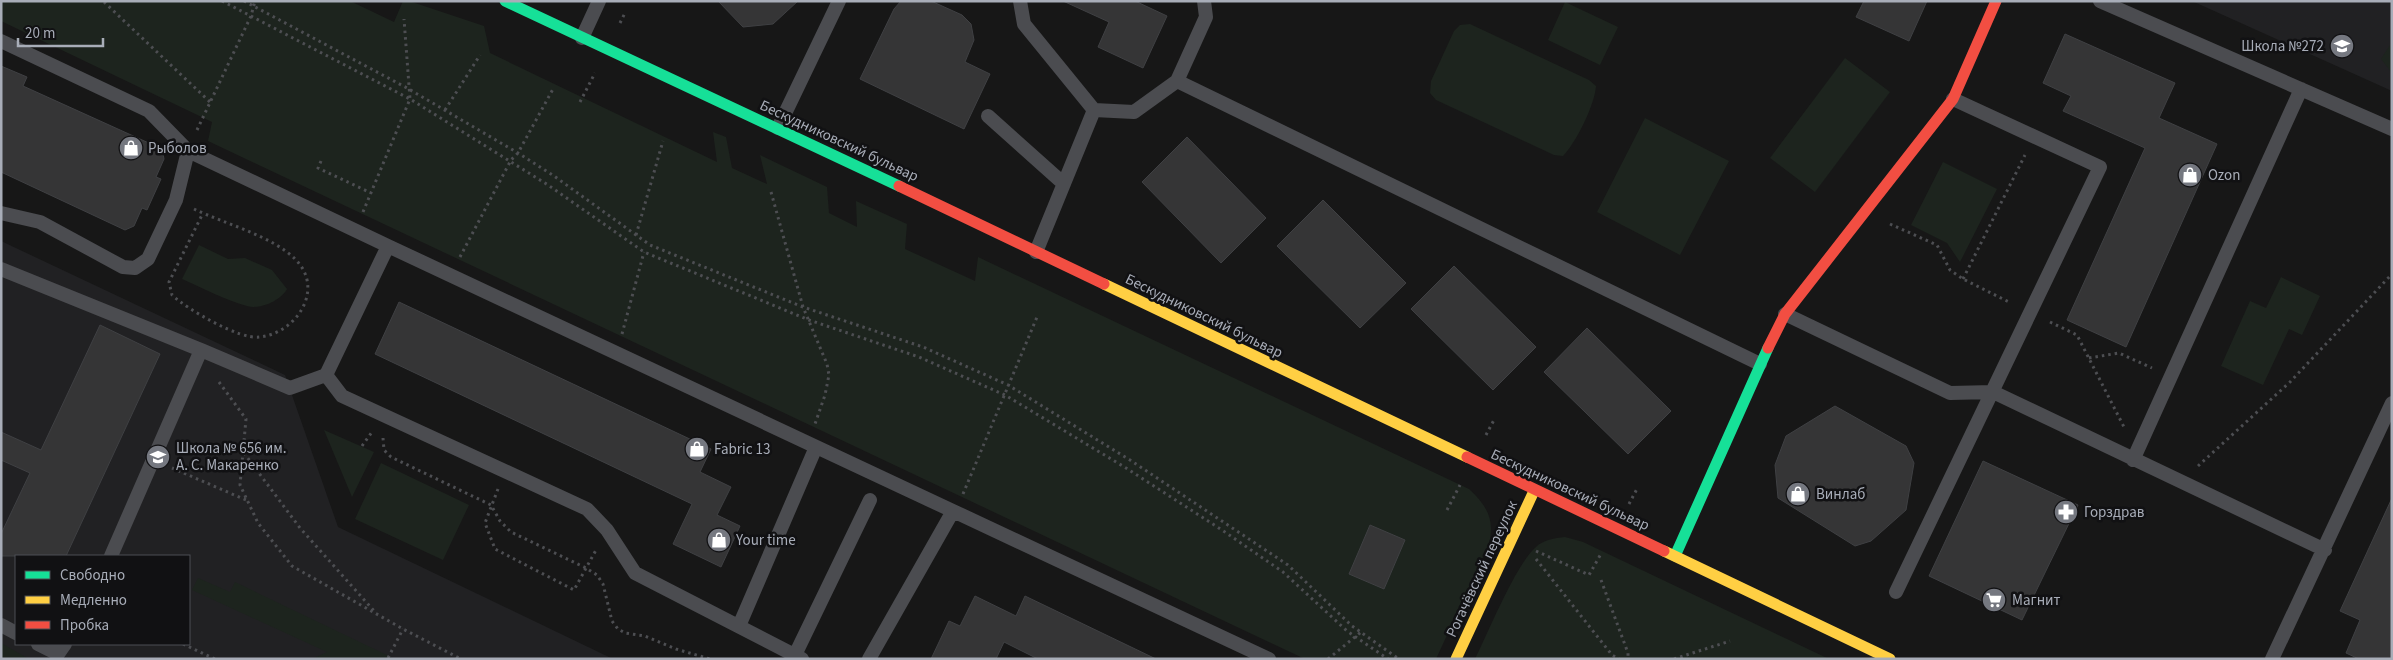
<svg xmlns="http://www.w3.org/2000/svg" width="2393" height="660" font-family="'Source Sans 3',sans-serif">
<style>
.built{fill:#212123;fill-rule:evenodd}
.green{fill:#1d241e}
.building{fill:#353536;stroke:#3f4043}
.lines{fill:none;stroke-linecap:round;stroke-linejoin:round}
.path{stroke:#4d4e52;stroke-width:3;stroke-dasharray:2.5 4;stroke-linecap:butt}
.lane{stroke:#4b4c50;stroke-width:14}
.fast{stroke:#16e098;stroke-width:11}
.slow{stroke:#ffcf43;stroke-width:11}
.jam{stroke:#f24e42;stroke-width:11}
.labels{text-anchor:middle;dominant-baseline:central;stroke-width:5;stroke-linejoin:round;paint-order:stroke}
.poi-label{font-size:15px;fill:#a8adb8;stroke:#111113;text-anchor:start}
.street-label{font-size:15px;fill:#a8adb8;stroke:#111113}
</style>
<rect width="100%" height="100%" fill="#171717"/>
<!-- built -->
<path class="built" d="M2192,1H2392V91Z
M1,241L285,375L338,527L613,659H1ZM16,556H189V644H16Z"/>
<!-- green -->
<path class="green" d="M1,1H350L394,22L403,1H409L484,26L490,53L717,162L713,132L726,137L732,168L767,184L760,155L827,187L829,213L857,227L856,201L907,224L905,249L975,281L978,257L1469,489C1487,506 1495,519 1489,544L1436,659H1305L208,141L212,122L1,21Z
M1565,2L1618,27L1600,65L1548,40Z
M1470,24L1589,80L1596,86C1595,104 1576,143 1563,156L1554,155L1436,100L1430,93L1431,81L1454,31L1460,25Z
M2392,42V73L2381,59Z
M1845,58L1890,92L1815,192L1770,158Z
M1645,118L1729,161L1680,255L1597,212Z
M1943,162L1997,189L1960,262L1947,243L1911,225Z
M199,245L228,259L245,258L272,270L287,289C281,300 261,310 247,306C225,300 203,288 182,279Z
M2281,277L2320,296L2302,335L2289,329L2263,385L2221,366L2250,301L2266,308Z
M324,430L374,452L352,497Z
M381,463L469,505L443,560L355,519Z
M1565,537L1583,542L1829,659H1475C1488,633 1516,564 1536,547C1543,540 1555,538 1565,537Z
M198,578L230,592L235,582L395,659H312L327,652L192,590Z
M1,643L29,659H1Z"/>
<!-- building -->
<path class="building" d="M718,1H798L773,24L743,27Z
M901,1H931L962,15L971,24L974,40L965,62L990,74L964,129L860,79L894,9Z
M1063,1H1135L1167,16L1143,68L1098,47L1109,22Z
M1864,1H1927L1909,41L1856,17Z
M2065,34L2175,83L2159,118L2217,144L2126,347L2067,320L2145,148L2063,111L2071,96L2043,83Z
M1,66L27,77L23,86L162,149L164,159L156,177L161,179L147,210L142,208L134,226L125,230L1,172Z
M1187,137L1266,218L1221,263L1142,182Z
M1323,200L1406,283L1360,328L1277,246Z
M1454,266L1536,347L1493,390L1411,309Z
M399,302L711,449L700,472L731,487L717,515L740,526L721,567L673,544L692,504L375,354Z
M100,325L160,354L66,556H1V534L30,473L1,460V432L41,450Z
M1587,328L1671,411L1628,454L1544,372Z
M1835,406L1906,446L1914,463L1906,510L1871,541L1855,546L1778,498L1775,465L1786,436Z
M1983,461L2078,505L2022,620L1929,576Z
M2392,498V659H2359L2346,653L2360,620L2340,611Z
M1370,525L1405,540L1384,589L1349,574Z
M975,596L1016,616L1025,596L1156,659H1038L1004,642L996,659H931L949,621L960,626Z"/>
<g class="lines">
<!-- path -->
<path class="path" d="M222,1L410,99L548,185L644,252L809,320L919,357L1005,395L1126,468L1222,530L1283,572L1347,631L1388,659
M244,1L407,88L518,153L554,176L650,245L803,307L923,347L1008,385L1130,460L1288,565L1352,626L1399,659
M104,2L210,102
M620,23L625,13
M580,102L595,73
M445,110L480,55
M197,130L251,16L255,1
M321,161L318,168L371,193
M771,192L803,307L827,364L829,375L825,395L815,424
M194,209C225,224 273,236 296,260C325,290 296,333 260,337C239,340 187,309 172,295L169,282L203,213
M363,212L410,99L404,19
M1890,224L1937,245L1950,270L1963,279L2011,303
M636,235L663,141
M460,257L511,160L518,153L553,89
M1963,279L2025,155
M2050,322L2077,335L2124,427
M622,334L644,252
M2089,358L2119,353L2152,368
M219,382L246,419L240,485L258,523L292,566L403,629L461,659
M1486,435L1494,420
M383,438L384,450L391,457L491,505L500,521L511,532L586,568L597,575L603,584L612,621L618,629L625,633L645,636L676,649L710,659
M362,446L372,432
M244,453L300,528L375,612
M2198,466L2290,382L2392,274
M172,468L246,500
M498,489L485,523L495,549L574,590L596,550
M963,494L1037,317
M1629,504L1638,487
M1447,510L1460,485
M1536,551L1589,575L1602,552
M1536,559L1612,655L1619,659
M1601,580L1628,653V659
M183,644L215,659
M388,658L403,629
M1328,659L1361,632
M1674,659L1730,641"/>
<!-- lane -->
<path class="lane" d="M1020,1L1024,24L1094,110L1134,112L1177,81L1760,364
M2100,1L2392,129
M582,38L599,1
M1,41L149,111L188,151L388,246
M1177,81L1206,17L1204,1
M988,116L1064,184
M778,128L839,1
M1,213L40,222L123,267L135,268L148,259L176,200L188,151
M1036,252L1094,110
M1,269L201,350
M1785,314L1950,393L1993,392L2325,550
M326,375L342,396L587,509L607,530L635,573L802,659
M2133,460L2301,89
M111,556L201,350L290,388L326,375L388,246L953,511
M1896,592L2100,167L1953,99
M1,625L16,633
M739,626L816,447
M38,644L58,654L65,644
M795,655L870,500
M869,659L953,511L1269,659
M2272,659L2392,403"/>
<!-- fast -->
<path class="fast" d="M505,1L899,186
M1675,556L1768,348"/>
<!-- slow -->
<path class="slow" d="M1104,284L1467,457
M1664,551L1890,659
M1456,659L1534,491"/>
<!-- jam -->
<path class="jam" d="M899,186L1104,284
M1768,348L1785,314L1953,99L1996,1
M1467,457L1664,551"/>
</g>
<!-- icons -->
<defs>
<g id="school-disc" transform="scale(1.25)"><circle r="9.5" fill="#757880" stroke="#111113"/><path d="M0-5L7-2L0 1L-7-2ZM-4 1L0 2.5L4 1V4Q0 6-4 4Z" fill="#fff"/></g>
<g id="shop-disc" transform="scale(1.25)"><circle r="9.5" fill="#757880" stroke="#111113"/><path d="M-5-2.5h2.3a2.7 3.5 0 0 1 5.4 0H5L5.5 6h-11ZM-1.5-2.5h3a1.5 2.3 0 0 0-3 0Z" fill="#fff"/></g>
<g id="pharmacy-disc" transform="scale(1.25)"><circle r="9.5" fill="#757880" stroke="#111113"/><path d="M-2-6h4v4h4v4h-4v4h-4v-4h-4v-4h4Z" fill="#fff"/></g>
<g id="supermarket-disc" transform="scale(1.25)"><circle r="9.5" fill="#757880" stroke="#111113"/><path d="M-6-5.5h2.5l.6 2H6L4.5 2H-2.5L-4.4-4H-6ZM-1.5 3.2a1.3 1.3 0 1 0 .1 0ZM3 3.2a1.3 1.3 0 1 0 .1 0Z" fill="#fff"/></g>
</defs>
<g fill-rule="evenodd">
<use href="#school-disc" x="2342" y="46"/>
<use href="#shop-disc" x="131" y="148"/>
<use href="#shop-disc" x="2190" y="175"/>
<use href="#shop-disc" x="697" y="449"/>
<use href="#school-disc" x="158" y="457"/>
<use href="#shop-disc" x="1798" y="494"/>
<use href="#pharmacy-disc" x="2066" y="512"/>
<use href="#shop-disc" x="719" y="540"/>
<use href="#supermarket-disc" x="1994" y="600"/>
</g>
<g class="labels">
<!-- poi labels -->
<g class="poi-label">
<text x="2324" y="46" text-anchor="end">Школа №272</text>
<text x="148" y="148">Рыболов</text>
<text x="2208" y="175">Ozon</text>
<text x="176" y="448">Школа № 656 им.<tspan x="176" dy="17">А. С. Макаренко</tspan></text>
<text x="714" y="449">Fabric 13</text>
<text x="1816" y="494">Винлаб</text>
<text x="2084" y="512">Горздрав</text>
<text x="736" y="540">Your time</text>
<text x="2012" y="600">Магнит</text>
</g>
<!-- street labels -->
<g class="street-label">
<text transform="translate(839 141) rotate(25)">Бескудниковский бульвар</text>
<text transform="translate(1204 316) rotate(26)">Бескудниковский бульвар</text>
<text transform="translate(1570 490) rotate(25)">Бескудниковский бульвар</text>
<text transform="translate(1482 569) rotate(-65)">Рогачёвский переулок</text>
</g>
</g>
<!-- border -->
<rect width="2393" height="660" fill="none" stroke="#a8adb8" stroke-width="5"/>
<!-- legend -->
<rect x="15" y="555" width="175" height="90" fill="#111113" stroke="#4d4f55"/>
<rect x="25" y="571" width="25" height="8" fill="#16e098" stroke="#4d4f55"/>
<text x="60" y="580" font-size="15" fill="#a8adb8">Свободно</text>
<rect x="25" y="596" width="25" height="8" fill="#ffcf43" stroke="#4d4f55"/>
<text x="60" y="605" font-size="15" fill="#a8adb8">Медленно</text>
<rect x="25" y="621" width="25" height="8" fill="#f24e42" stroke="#4d4f55"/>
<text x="60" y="630" font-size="15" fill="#a8adb8">Пробка</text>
<!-- scale -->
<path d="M18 38v8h85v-8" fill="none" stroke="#a8adb8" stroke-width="2.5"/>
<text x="25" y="38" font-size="15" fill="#a8adb8" stroke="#111113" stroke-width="4" paint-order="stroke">20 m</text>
</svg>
